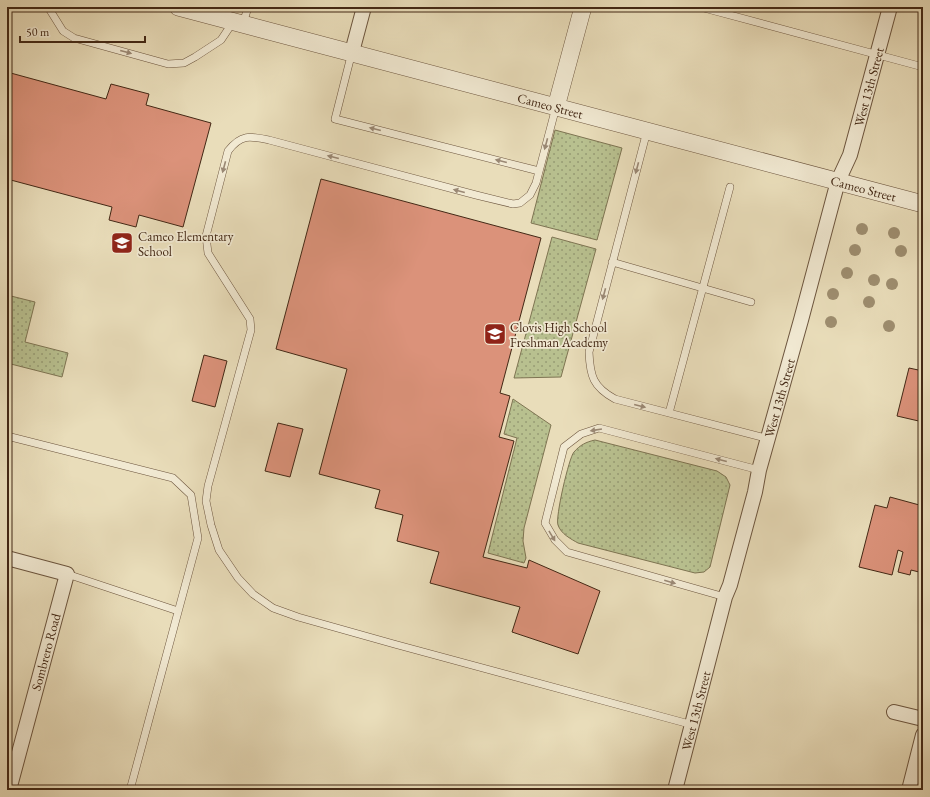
<svg xmlns="http://www.w3.org/2000/svg" width="930" height="797" font-family="'EB Garamond',serif">
<style>
.grass{fill:url(#grass-dots);stroke:#7e7452}
.building{fill:#db927a;stroke:#432815}
.lines{fill:none;stroke-linecap:round;stroke-linejoin:round}
.service-casing{stroke:#6c553e;stroke-width:8}
.minor-casing{stroke:#6c553e;stroke-width:16}
.tertiary-casing{stroke:#6c553e;stroke-width:18}
.service{stroke:#f1e9d2;stroke-width:7}
.minor{stroke:#f1e9d2;stroke-width:14}
.tertiary{stroke:#f1e9d2;stroke-width:17}
.tree{fill:#9e8e70}
.oneway{fill:#9a8874}
.labels{text-anchor:middle;dominant-baseline:central;stroke-width:3.5;stroke-linejoin:round;paint-order:stroke}
.street-label{font-size:13px;fill:#432815;stroke:#f1e9d2}
.poi-label{font-size:13px;fill:#432815;stroke:#f1e9d2;text-anchor:start}
</style>
<defs>
<pattern id="grass-dots" width="8" height="8" patternUnits="userSpaceOnUse"><rect width="8" height="8" fill="#b8c08f"/><path d="M2 2h.1M6 6h.1" fill="none" stroke="#979c74" stroke-width="1.8" stroke-linecap="round"/></pattern>
</defs>
<rect width="100%" height="100%" fill="#e9ddba"/>
<filter id="stains"><feTurbulence type="fractalNoise" baseFrequency=".005" numOctaves="4"/><feColorMatrix values="0 0 0 0 .2 0 0 0 0 .09 0 0 0 0 .02 0 0 0 .5 -.17"/></filter>
<radialGradient id="worn" r=".72"><stop offset=".6" stop-color="#630" stop-opacity="0"/><stop offset="1" stop-color="#630" stop-opacity=".3"/></radialGradient>
<!-- grass -->
<path class="grass" d="M555,130L622,148L597,240L531,223Z
M552,237L596,249L561,377L514,378Z
M7,295L35,302L25,342L68,353L62,377L7,363Z
M513,399L551,425L524,528L523,541L526,558L524,563L488,553L517,438L504,434Z
M595,440L717,471L726,477L730,485L710,567L704,572L695,573L578,543C571,539 561,534 558,525C555,518 569,457 574,452C580,445 586,442 595,440Z"/>
<!-- building -->
<path class="building" d="M7,72L106,99L111,84L149,94L146,105L211,123L183,227L139,215L136,227L109,220L112,207L7,179Z
M321,179L541,238L500,393L510,396L499,437L514,441L483,557L527,568L529,560L600,591L578,654L512,632L520,607L430,583L439,552L397,541L403,515L375,508L380,490L319,474L347,369L276,349Z
M204,355L227,361L215,407L192,401Z
M909,368L923,371V422L897,416Z
M278,423L303,429L290,477L265,471Z
M890,497L923,506V573L911,570L910,575L898,572L903,552L898,550L892,575L859,567L875,505L887,508Z"/>
<g class="lines">
<!-- service casing -->
<g class="service-casing">
<path id="service" d="M48,7L63,31L74,38L168,64L184,63L195,57L221,40L233,22
M700,7L923,67
M243,24L248,7
M352,52L335,119L539,171
M556,107L536,183L530,195L520,203L513,204L476,195L269,140C250,136 241,134 228,151L206,236L208,253L250,319L251,330L208,486L206,501L211,525L219,550L238,578L253,594L273,608L298,617L394,644L693,725
M647,131L589,352C590,376 593,387 615,399L769,439
M612,262L751,302
M669,413L730,187
M7,436L173,478L191,495L198,538L130,790
M67,574L178,611
M725,597L567,552L555,540L545,523L564,447L581,434L599,428L759,470"/>
</g>
<!-- minor casing -->
<g class="minor-casing">
<g id="minor">
<path d="M352,52L364,7"/>
<path d="M7,558L67,574L9,790"/>
<path d="M894,712L923,719"/>
<path id="s1" d="M675,790L725,597L730,585L755,492L759,470L801,320L838,181L850,155L890,7"/>
<path d="M909,790L923,735"/>
</g>
</g>
<!-- tertiary casing -->
<g class="tertiary-casing">
<g id="tertiary">
<path id="s2" d="M178,7L923,204"/>
<path d="M556,107L583,7"/>
</g>
</g>
<!-- service -->
<use href="#service" class="service"/>
<!-- minor -->
<use href="#minor" class="minor"/>
<!-- tertiary -->
<use href="#tertiary" class="tertiary"/>
</g>
<!-- trees -->
<g class="tree">
<circle cx="862" cy="229" r="6"/>
<circle cx="894" cy="233" r="6"/>
<circle cx="855" cy="250" r="6"/>
<circle cx="901" cy="251" r="6"/>
<circle cx="847" cy="273" r="6"/>
<circle cx="874" cy="280" r="6"/>
<circle cx="892" cy="284" r="6"/>
<circle cx="833" cy="294" r="6"/>
<circle cx="869" cy="302" r="6"/>
<circle cx="831" cy="322" r="6"/>
<circle cx="889" cy="326" r="6"/>
</g>
<!-- one-way arrows -->
<defs><path id="oneway-solid" d="M-6-.8H1V-3.2L6.5 0L1 3.2V.8H-6Z"/></defs>
<g class="oneway">
<use href="#oneway-solid" transform="translate(126 52) rotate(15)"/>
<use href="#oneway-solid" transform="translate(375 129) rotate(-166)"/>
<use href="#oneway-solid" transform="translate(546 144) rotate(105)"/>
<use href="#oneway-solid" transform="translate(333 157) rotate(-166)"/>
<use href="#oneway-solid" transform="translate(501 161) rotate(-166)"/>
<use href="#oneway-solid" transform="translate(224 167) rotate(105)"/>
<use href="#oneway-solid" transform="translate(637 168) rotate(105)"/>
<use href="#oneway-solid" transform="translate(459 191) rotate(-165)"/>
<use href="#oneway-solid" transform="translate(604 294) rotate(105)"/>
<use href="#oneway-solid" transform="translate(640 406) rotate(14)"/>
<use href="#oneway-solid" transform="translate(596 430) rotate(171)"/>
<use href="#oneway-solid" transform="translate(721 460) rotate(-165)"/>
<use href="#oneway-solid" transform="translate(552 536) rotate(59)"/>
<use href="#oneway-solid" transform="translate(670 582) rotate(16)"/>
</g>
<!-- icons -->
<defs>
<g id="school-square" transform="scale(1.15)"><rect x="-9" y="-9" width="18" height="18" rx="4" fill="#8f2418" stroke="#f1e9d2"/><path d="M0-5L7-2L0 1L-7-2ZM-4 1L0 2.5L4 1V4Q0 6-4 4Z" fill="#fff"/></g>
</defs>
<g fill-rule="evenodd">
<use href="#school-square" x="122" y="243"/>
<use href="#school-square" x="495" y="334"/>
</g>
<g class="labels">
<!-- street labels -->
<g class="street-label">
<text stroke="none"><textPath href="#s1" startOffset="730">West 13th Street</textPath></text>
<text stroke="none"><textPath href="#s2" startOffset="385">Cameo Street</textPath></text>
<text stroke="none"><textPath href="#s2" startOffset="709">Cameo Street</textPath></text>
<text stroke="none"><textPath href="#s1" startOffset="406">West 13th Street</textPath></text>
<text transform="translate(46 652) rotate(-75)">Sombrero Road</text>
<text stroke="none"><textPath href="#s1" startOffset="82">West 13th Street</textPath></text>
</g>
<!-- poi labels -->
<g class="poi-label">
<text x="138" y="236">Cameo Elementary<tspan x="138" dy="15">School</tspan></text>
<text x="510" y="327">Clovis High School<tspan x="510" dy="15">Freshman Academy</tspan></text>
</g>
</g>
<!-- margin -->
<rect width="930" height="797" fill="none" stroke="#e9ddba" stroke-width="24"/>
<rect x="8" y="8" width="914" height="781" fill="none" stroke="#432815" stroke-width="2"/>
<rect x="12" y="12" width="906" height="773" fill="none" stroke="#432815"/>
<!-- scale -->
<path d="M20 36v6h125v-6" fill="none" stroke="#432815" stroke-width="2"/>
<text x="26" y="36" font-size="12" fill="#432815" stroke="#f1e9d2" stroke-width="3" paint-order="stroke">50 m</text>
<rect width="100%" height="100%" filter="url(#stains)"/>
<rect width="100%" height="100%" fill="url(#worn)"/>
</svg>
